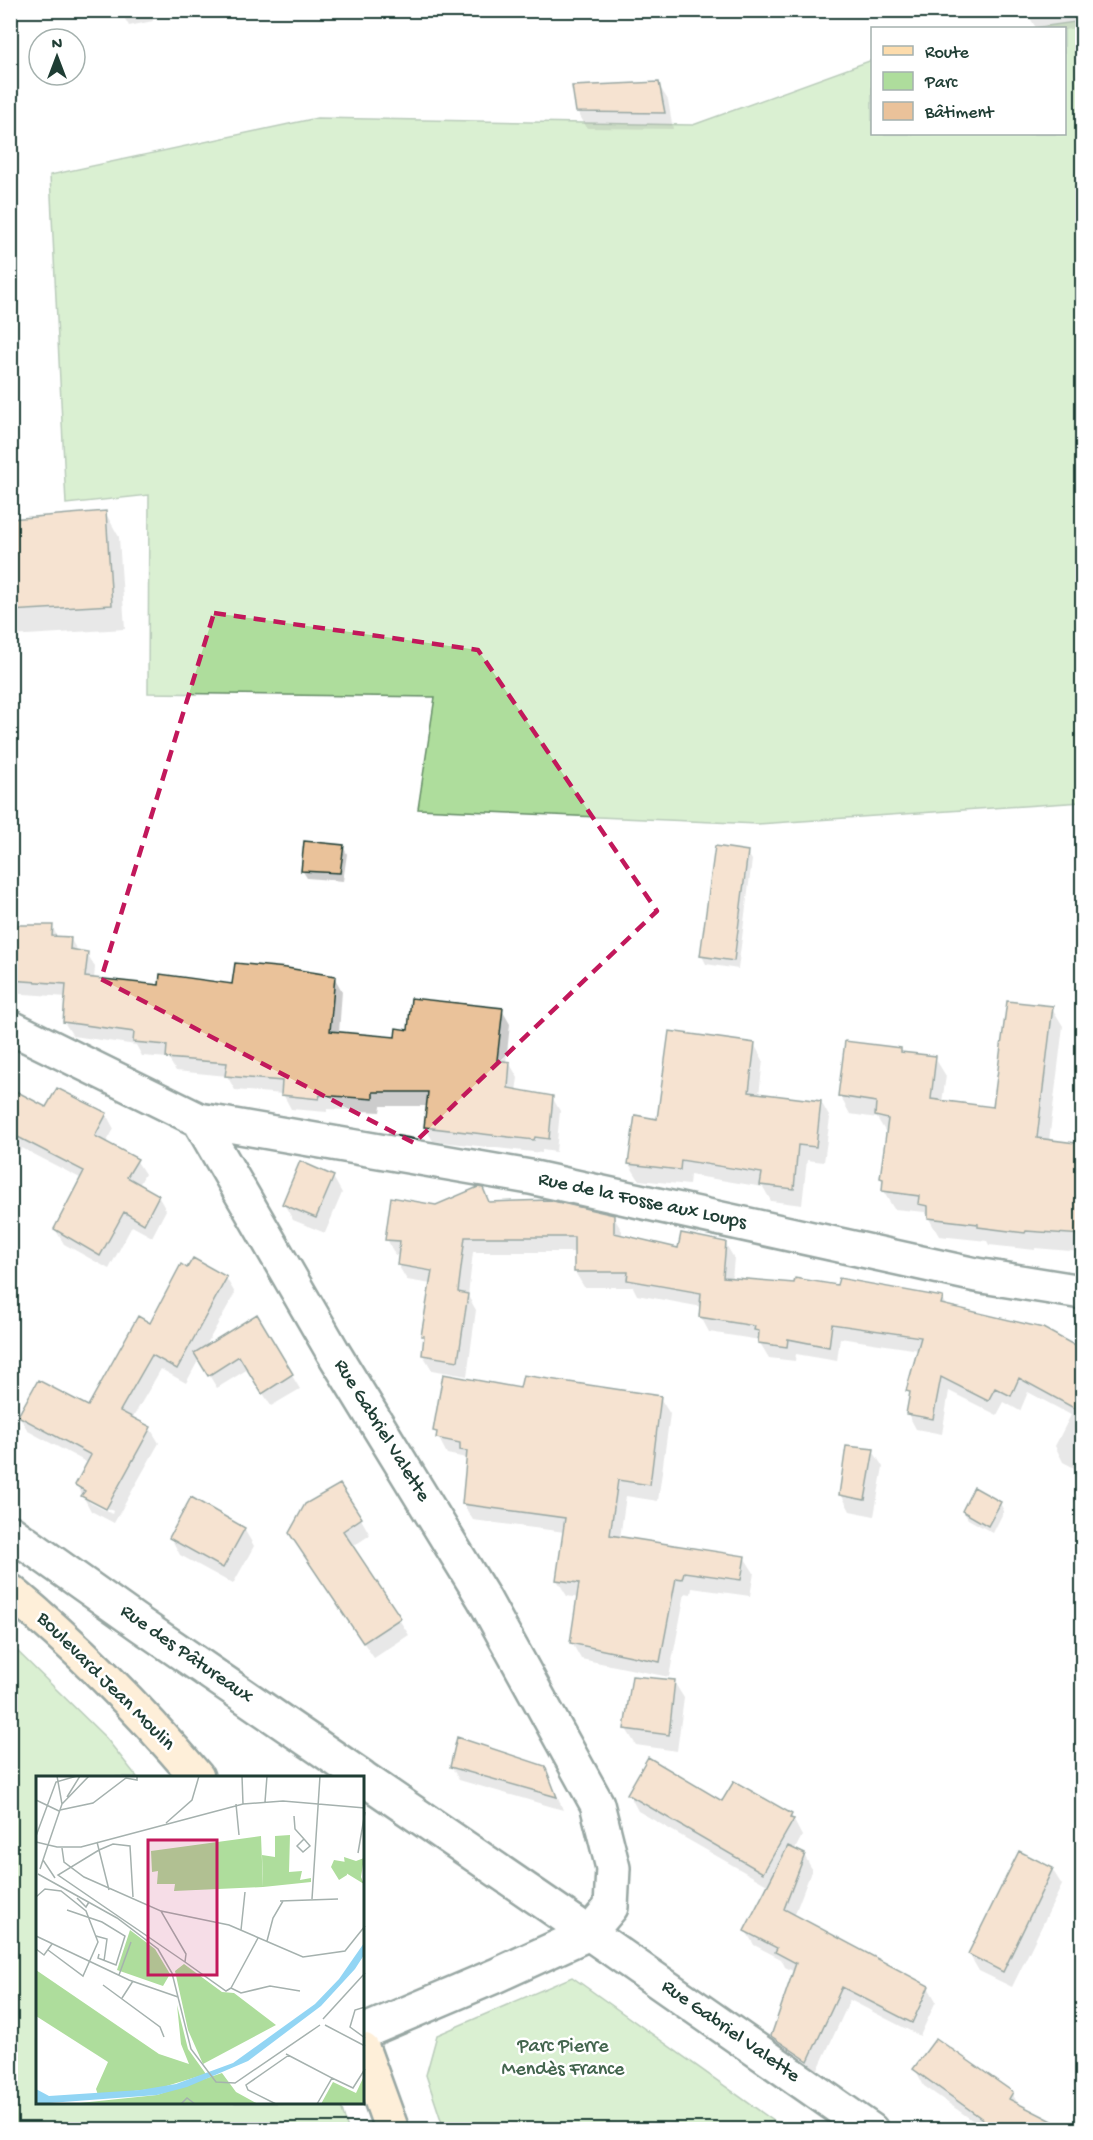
<svg xmlns="http://www.w3.org/2000/svg" width="1093" height="2140" font-family="'Gochi Hand',sans-serif">
<style>
.green{fill:#aedd9c;stroke:#668d68;stroke-width:1.5}
.shadow{fill:#0003;fill-rule:evenodd}
.building{fill:#eac29a;stroke:#1f3d34;stroke-width:1.5}
.lines{fill:none;stroke-linecap:round;stroke-linejoin:round}
.minor-casing{stroke:#1f3d34;stroke-width:38}
.major-casing{stroke:#1f3d34;stroke-width:38}
.minor{stroke:#fff;stroke-width:33}
.major{stroke:#fddcac;stroke-width:33}
.marked{fill:none;stroke:#c2185b;stroke-width:4.5;stroke-dasharray:12 8;stroke-linejoin:round}
.labels{text-anchor:middle;dominant-baseline:central;stroke-width:5;stroke-linejoin:round;paint-order:stroke}
.street-label{font-size:20px;fill:#1f3d34;stroke:#fff}
.park-label{font-size:20px;fill:#43654e;stroke:#fff}
.inset-road{fill:none;stroke:#a5b1ae;stroke-width:1.5}
.view{fill:#c2185b;fill-opacity:0.15;stroke:#c2185b;stroke-width:3}
.inset-edge{fill:none;stroke:#1f3d34;stroke-width:3}
</style>
<rect width="100%" height="100%" fill="#fff"/>
<filter id="ink" filterUnits="userSpaceOnUse"><feTurbulence type="fractalNoise" baseFrequency=".0167" numOctaves="2"/><feDisplacementMap in="SourceGraphic" scale="12" xChannelSelector="R" yChannelSelector="G"/><feConvolveMatrix kernelMatrix="1 2 1 2 8 2 1 2 1" color-interpolation-filters="sRGB"/></filter>
<g filter="url(#ink)">
<!-- green -->
<path class="green" d="M1082,21V802L758,824L418,809L435,697L148,693L149,495L66,504L50,175L317,118L693,125L872,60V134H1064V28H1033Z
M10,1644L106,1738L137,1777H38V2102L340,2103L348,2129H11Z
M572,1977L785,2129H444L426,2075L437,2035Z"/>
<!-- shadow -->
<path class="shadow" d="M120,10H151L153,21L129,26Z
M565,10H591L567,15Z
M1029,10H1082V27L1064,30V28H1036L1030,18Z
M658,84L668,100L673,129L587,128L577,111Z
M105,512L119,537L125,629L10,636V521Z
M343,846L347,854L343,881L307,878L302,870Z
M747,852L752,860L738,969L706,964L702,956Z
M10,926H52L58,938H70L78,952L87,953L95,967L94,980L160,987L234,986L334,977L342,991L339,1033L397,1038L409,1032L502,1010L510,1024L506,1063L510,1064L518,1078L516,1091L552,1097L560,1111L556,1152L542,1150V1153L433,1141L425,1127L427,1106H381L380,1112L327,1109V1112L291,1109L283,1094L235,1090L227,1076L176,1071L168,1058L142,1056L136,1045L73,1036L64,1022L67,997L10,993Z
M1052,1008L1063,1026L1049,1141L1082,1170V1252L1035,1248V1250L989,1245L987,1241L939,1236L925,1212L894,1209L883,1191L884,1183L882,1178L887,1134L877,1118L850,1114L840,1096L900,1049L903,1054L935,1058L946,1076L942,1102L994,1108Z
M754,1044L763,1060L759,1095L821,1102L830,1118L824,1162L807,1160L802,1205L771,1201L763,1187L690,1175L689,1185L639,1180L629,1164L659,1120Z
M10,1090L47,1109L106,1114L114,1129L106,1143L136,1160L145,1174L139,1185L158,1196L166,1210L152,1237L132,1226L109,1269L64,1244L55,1229L82,1179L22,1148L18,1155L10,1151Z
M333,1177L342,1193L325,1233L293,1220L284,1204Z
M482,1189L491,1204L613,1216L622,1231V1237L680,1250L725,1243L734,1258L732,1279L839,1287L942,1299L947,1307L1082,1352V1472L1063,1462L1055,1446L1071,1415L1028,1392L1020,1411L1004,1402L997,1415L949,1391L942,1434L916,1429L908,1414L911,1397L908,1391L919,1350L840,1338L837,1361L796,1354L795,1361L769,1358L760,1343V1340L709,1332L701,1317L702,1307L637,1295L633,1287H584L575,1272V1252H473L468,1296L476,1310L467,1376L432,1370L423,1355L425,1340L422,1336L431,1284L407,1280L398,1265L399,1255H395L387,1239L436,1206Z
M188,1270L226,1278L235,1293L204,1349L256,1316L300,1389L271,1406L248,1369L217,1388L199,1359L186,1383L161,1369L132,1419L150,1428L159,1443L114,1523L91,1511L77,1485L88,1463L28,1431L19,1416L88,1408L150,1325ZM89,1499L113,1511L112,1514L89,1502Z
M521,1390L660,1398L670,1414L658,1501L626,1496L620,1538L744,1557L754,1573L750,1596L692,1588L691,1594L685,1593L669,1677L581,1659L572,1643L579,1598L567,1596L557,1580L565,1532L473,1520L463,1504L467,1460L466,1458L447,1454L435,1431Z
M873,1451L883,1467L874,1516L850,1511L841,1494Z
M1000,1503L1004,1511L993,1533L968,1519L963,1511Z
M361,1519L370,1535L352,1547L409,1635L374,1658L300,1550Z
M244,1529L254,1546L233,1584L180,1555L171,1538Z
M674,1682L684,1698L677,1751L636,1745L626,1729Z
M451,1766L544,1767L552,1782L563,1810L459,1780Z
M1082,1766V1789L1077,1778Z
M629,1794L722,1803L791,1815L802,1836L794,1851L804,1855L812,1869L794,1916L928,1987L936,2001L920,2036L850,2000L816,2074L781,2050L772,2036L795,1972L785,1967L781,1959L754,1945L746,1931L769,1886L638,1811Z
M1052,1869L1062,1885L1012,1987L979,1971L969,1954Z
M915,2069L1012,2093L1019,2106L1067,2130H986L924,2086Z"/>
<!-- building -->
<path class="building" d="M659,82L665,113L576,112L572,86Z
M106,511L112,605L10,611V519Z
M304,841L344,845L340,873L301,871Z
M715,846L748,851L734,961L700,956Z
M10,925H53L52,936L71,937L70,949L88,952L85,977L159,985L160,974L232,984L235,963L287,968L335,976L330,1031L395,1037L396,1028L408,1030L411,998L503,1008L497,1060L510,1062L508,1088L553,1096L549,1139L535,1137L534,1140L424,1127L428,1092H373V1099L320,1095L319,1099L281,1095L282,1081L225,1076L227,1063L166,1058L167,1045L133,1042L134,1032L63,1022L66,984L10,980Z
M1007,1001L1053,1006L1037,1138L1083,1144V1235L1026,1231L1025,1233L978,1227V1224L928,1218V1206L918,1204L919,1196L882,1191L883,1179L880,1178L888,1119L875,1116L876,1102L838,1096L845,1041L901,1048V1052L936,1056L931,1099L993,1107Z
M669,1031L755,1043L749,1092L821,1101L816,1147L798,1145L794,1189L760,1185L762,1173L681,1160L680,1170L628,1164L635,1115L657,1119Z
M10,1088L46,1107L57,1088L107,1113L95,1136L138,1159L127,1177L159,1195L144,1224L124,1212L100,1256L54,1229L84,1171L10,1133Z
M300,1161L334,1176L316,1218L282,1204Z
M478,1187L483,1188L489,1202L549,1200L614,1215V1233L678,1248L681,1233L726,1242L723,1277L794,1283L795,1278L837,1285L839,1278L943,1297L941,1304L1043,1328L1083,1350V1413L1019,1378L1011,1396L995,1388L988,1401L941,1377L933,1419L906,1414L910,1392L906,1391L921,1337L832,1324L829,1347L788,1339L787,1347L758,1343L759,1331L754,1330L755,1326L699,1317L701,1293L627,1280L628,1272H574V1237H465L458,1292L468,1294L458,1361L422,1355L424,1336H421L432,1271L397,1265L400,1241L385,1240L391,1197L436,1205Z
M193,1258L227,1277L177,1369L152,1355L120,1411L151,1427L106,1509L81,1496L85,1491L75,1485L91,1455L18,1416L38,1380L88,1406L138,1316L150,1323L181,1264L187,1268Z
M257,1314L293,1374L262,1394L239,1356L208,1376L194,1353Z
M443,1374L520,1388L523,1375L661,1396L650,1485L618,1480L610,1535L745,1556L741,1580L684,1572L682,1579L676,1578L660,1662L570,1643L579,1583L556,1580L565,1518L462,1504L467,1451L460,1450V1443L436,1438L437,1432L433,1431Z
M846,1446L874,1449L865,1500L839,1495Z
M340,1484L362,1518L343,1531L401,1618L363,1643L289,1533L305,1504Z
M974,1487L1001,1502L988,1526L962,1511Z
M191,1497L245,1528L223,1568L169,1538Z
M632,1676L675,1680L669,1735L624,1729Z
M457,1737L545,1766L557,1797L450,1767Z
M648,1757L722,1801L734,1781L792,1814L790,1818L794,1819L763,1873L627,1794Z
M788,1846L805,1854L784,1909L929,1986L912,2023L842,1987L808,2061L771,2036L796,1963L775,1952L777,1948L744,1931Z
M1019,1851L1053,1868L1003,1972L968,1954Z
M936,2038L1013,2092L1009,2099L1070,2130H998L913,2069Z"/>
<g class="lines">
<!-- minor casing -->
<g class="minor-casing">
<path id="minor" d="M10,1027L199,1120L333,1352L484,1599L597,1804L613,1868L611,1907L589,1933L871,2130
M199,1120L530,1177L976,1275L1082,1292
M10,1532L141,1625L362,1777
M363,1778L589,1933
M363,2032L495,1976L589,1933"/>
</g>
<!-- major casing -->
<g class="major-casing">
<path id="major" d="M10,1591C78,1647 140,1710 197,1777
M363,2050L392,2130"/>
</g>
<!-- minor -->
<use href="#minor" class="minor"/>
<!-- major -->
<use href="#major" class="major"/>
</g>
</g>
<!-- marked area -->
<path d="M0 0H1093V2140H0ZM214,613L478,650L657,911L414,1143L101,979Z" fill="#fff" fill-opacity=".55" fill-rule="evenodd"/>
<path class="marked" d="M214,613L478,650L657,911L414,1143L101,979Z"/>
<g class="labels">
<!-- street labels -->
<g class="street-label">
<text transform="translate(642 1202) rotate(12)">Rue de la Fosse aux Loups</text>
<text transform="translate(381 1431) rotate(58)">Rue Gabriel Valette</text>
<text transform="translate(186 1655) rotate(35)">Rue des Pâtureaux</text>
<text transform="translate(105 1682) rotate(45)">Boulevard Jean Moulin</text>
<text transform="translate(730 2032) rotate(35)">Rue Gabriel Valette</text>
</g>
<!-- park labels -->
<g class="park-label">
<text x="563" y="2047">Parc Pierre<tspan x="563" dy="23">Mendès France</tspan></text>
</g>
</g>
<!-- overview -->
<g transform="translate(36 1776)">
<rect width="328" height="328" fill="#fff"/>
<path d="M254,59L253,96L266,95L264,104L275,102V106L227,111L226,79L239,81V60ZM298,84L310,86L311,99L303,104L295,91ZM0,194L123,278L153,288L145,268L141,229L152,273L170,298L124,312L62,319L60,313L72,286L0,240ZM186,297L200,316L222,328H34L121,319Z" fill="#aedd9c"/>
<path d="M308,81L320,85L328,82L325,101L328,108L310,97Z" fill="#aedd9c"/>
<path d="M225,60L227,111L138,115L139,108H121L122,95L116,96L115,75ZM94,154L119,173L134,198L127,210L81,194ZM148,188L186,216L198,217L240,249L167,288L152,254L139,195ZM328,300V328H285L297,306L320,317Z" fill="#aedd9c"/>
<path d="M328,167V179L319,193L285,230L212,285L151,311L121,319L0,328V313L13,320L104,314L140,308L197,287L279,228L303,203Z" fill="#92d5f4"/>
<path class="inset-road" d="M206,0L207,28M31,21L44,0M0,24L23,35M229,26L231,0M26,28L53,0M200,28L203,59M24,34L57,27L90,2L101,4V0M258,40L259,53L268,63L274,70L267,76L261,70L268,63M130,47L156,24L163,0M0,60L20,6L41,0M0,66L21,71H45L207,28L247,25L329,32M61,66L73,114M12,69L26,28L21,0M26,72L28,86L48,101L125,135L150,178L149,186L190,215L195,212M322,77L329,36M7,84L19,102M4,93L12,69M2,98L81,142L122,173L136,197L155,273L180,306L199,307L284,249M0,121L9,113L25,115L50,135L62,166L47,200L12,174M97,121L94,70L77,68L63,74L22,99L149,186M41,122L50,131L53,126M276,123L284,0M244,125L302,123M31,134L66,146L89,160L80,189L62,182L63,178M125,135L193,149L267,181L309,175L329,150M205,154L209,116M0,160L93,204L142,221M60,160L71,163L68,185M231,165L237,142L247,125M0,173L8,179L16,168M83,199L95,166M67,209L124,251L128,261M195,212L205,217L234,210L264,215M195,212L222,162M86,222L97,205M329,231L319,234L314,251L329,262M287,243L329,197M289,249L329,270M250,278L296,302L281,328M296,302L317,312L329,293M145,328L151,322L159,328M240,328L212,314L210,309L253,279"/>
<path class="view" d="M112,64H181V199H112Z"/>
<rect width="328" height="328" class="inset-edge"/>
</g>
<!-- margin -->
<rect width="1093" height="2140" fill="none" stroke="#fff" stroke-width="36"/>
<rect x="18" y="18" width="1057" height="2104" fill="none" stroke="#1f3d34" stroke-width="2" filter="url(#ink)"/>
<!-- legend -->
<rect x="871" y="27" width="195" height="108" fill="#ffffff" stroke="#a5b1ae" stroke-width="1.5"/>
<rect x="883" y="46" width="30" height="9" fill="#fddcac" stroke="#a5b1ae" stroke-width="1.5"/>
<text x="925" y="57" font-size="18" fill="#1f3d34">Route</text>
<rect x="883" y="72" width="30" height="18" fill="#aedd9c" stroke="#a5b1ae" stroke-width="1.5"/>
<text x="925" y="87" font-size="18" fill="#1f3d34">Parc</text>
<rect x="883" y="102" width="30" height="18" fill="#eac29a" stroke="#a5b1ae" stroke-width="1.5"/>
<text x="925" y="117" font-size="18" fill="#1f3d34">Bâtiment</text>
<!-- north arrow -->
<g transform="translate(57 57)"><circle r="28" fill="#ffffff" stroke="#a5b1ae" stroke-width="1.5"/>
<path d="M0-4.5L10 22L0 15L-10 22Z" fill="#1f3d34"/>
<text y="-9" font-size="16" font-weight="bold" text-anchor="middle" fill="#1f3d34">N</text>
</g>
</svg>
